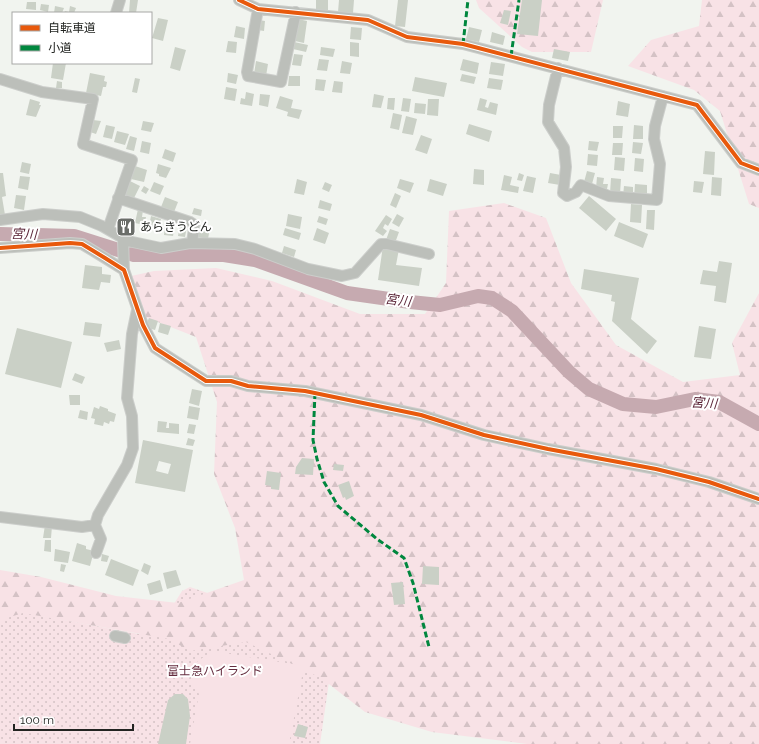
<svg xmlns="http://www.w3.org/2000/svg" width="759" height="744" font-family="Raleway,'Noto Sans JP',sans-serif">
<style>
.grass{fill:url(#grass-dots)}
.forest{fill:url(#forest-firs)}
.pitch{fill:#f8e2e6}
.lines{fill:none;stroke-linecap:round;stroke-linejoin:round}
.river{stroke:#c6aab0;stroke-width:14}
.building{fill:#cad0c6;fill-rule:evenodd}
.minor-casing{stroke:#cccecb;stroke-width:12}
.minor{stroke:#bcbfba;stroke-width:10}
.quiet{stroke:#00873e;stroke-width:3;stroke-dasharray:6 3;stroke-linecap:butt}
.cycleway-casing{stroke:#fff;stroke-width:6}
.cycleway{stroke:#e8590c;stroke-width:4}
.labels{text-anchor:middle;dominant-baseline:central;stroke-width:4;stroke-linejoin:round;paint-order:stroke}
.poi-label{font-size:12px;fill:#222421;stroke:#fff;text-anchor:start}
.park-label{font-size:12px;fill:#652d3f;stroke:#fff}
.water-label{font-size:13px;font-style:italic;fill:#561f32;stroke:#fff}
</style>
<defs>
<pattern id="grass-dots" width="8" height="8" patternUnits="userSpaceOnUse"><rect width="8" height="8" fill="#f8e2e6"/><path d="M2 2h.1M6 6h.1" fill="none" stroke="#d4c2c5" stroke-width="1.8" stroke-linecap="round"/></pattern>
<pattern id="forest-firs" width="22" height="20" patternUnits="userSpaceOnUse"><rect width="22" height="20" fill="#f8e2e6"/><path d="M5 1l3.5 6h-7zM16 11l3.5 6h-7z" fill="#d4c2c5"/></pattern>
</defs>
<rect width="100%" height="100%" fill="#f1f4ef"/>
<!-- grass -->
<path class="grass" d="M190,587L219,597L332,661L320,744H0V608L139,634L150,633L167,615L182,591Z"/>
<!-- forest -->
<path class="forest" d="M476,0H603L591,52H532L522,47L479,8Z
M702,0H759V208L749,204L720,111L694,90L628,66L651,40L699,26Z
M504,203L546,218L571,283L616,345L683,382L740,375L732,343L759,293V744H527L432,732L365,712L321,678L246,642L190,651L169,639L23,613L0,620V570L41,577L116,596L178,603L244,580L235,528L214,474L217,402L196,337L135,313L122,278L154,271L216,268L272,281L360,314H425L446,283L449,211Z"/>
<!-- pitch -->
<path class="pitch" d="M212,651L304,666L289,744H190L199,694L192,683L194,664Z"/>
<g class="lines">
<!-- river -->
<path class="river" d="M0,234L74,236L134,255H224L255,260L347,293L410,302L440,305L478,296L492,298L512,311L569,372L589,389L623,404L656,407L695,399L719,402L759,424"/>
</g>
<!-- building -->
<path class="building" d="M130,0H138L136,13H129Z
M316,0H328V12L316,11Z
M339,0H354L353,13L338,12Z
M398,0H408L405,27L395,26Z
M522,0H542L538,36L517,34Z
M27,2H36V10L26,9Z
M41,4L49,5L48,12L40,10Z
M55,6L64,8L62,13H54Z
M70,6L76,8L74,13H64L65,11L69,12Z
M504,10L511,11L508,25L500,23Z
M158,18L168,20L163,41L152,38Z
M298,19L307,21L304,43L295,41Z
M259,20L265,21L264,31L258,30Z
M236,26L245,28L244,39L234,37Z
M351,27L362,28L361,40L350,39Z
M469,27L482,30L479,42L466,39Z
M492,32L505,36L503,45L490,42Z
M228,41L237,42L236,53L226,52Z
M294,42L308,45L306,52L293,49Z
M350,42L359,43V57L350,56Z
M175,47L186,50L180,71L170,68Z
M321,47L335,49L333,57L320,55Z
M554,49L570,52L568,61L552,58Z
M294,54L303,55L301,66L292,65Z
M319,59L329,60L327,71L317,70Z
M463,59L479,63L477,74L460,70Z
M256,61L268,64L266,76L254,74Z
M342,61L352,63L350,74L340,73Z
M491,62L505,64L503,76L489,74Z
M53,63H66L63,80L51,78Z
M90,73L105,76L104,81L107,82L106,87H103L101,96L86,93Z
M228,73L238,75L236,84L227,82Z
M462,74L476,77L474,84L460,81Z
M289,76H300V86H288Z
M415,77L447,83L444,97L412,91Z
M135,78L140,79L137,93L132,92Z
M489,78L503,80L501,90L487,88Z
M316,79L326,80L324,91L315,90Z
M57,81L62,82V88H56Z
M334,81L343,82L342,93L332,92Z
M226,87L237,89L235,101L224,99Z
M246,92L254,94L252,106L240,104L241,98L245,99Z
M260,94L270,95L268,107L259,105Z
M374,94L384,96L381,108L372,107Z
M280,96L293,100L291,108L302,110L299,119L287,116L288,112L276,108Z
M388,98H395L394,110L387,109Z
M403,98L411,99L409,112L401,111Z
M480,98L487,100L485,107L488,108L490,102L498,104L496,115L477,110Z
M30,99L40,102L39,105H41L36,117L26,115Z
M428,99H439L438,116L427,115Z
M618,101L630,104L628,117L616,115Z
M415,103L426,104L425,114L414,113Z
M393,113L402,115L399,130L390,128Z
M406,116L417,119L413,135L402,133Z
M93,120L101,121L96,134L90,132Z
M143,121L154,123L151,132L141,130Z
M469,124L492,131L489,142L466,134Z
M106,125L115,127L112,139L103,137Z
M634,125L643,126V139H633Z
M613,126H623L622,138H613Z
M117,131L129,134L125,145L114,142Z
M421,135L432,139L427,154L415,150Z
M130,136L137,138L134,151L126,149Z
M142,141L151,143L149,154L140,152Z
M589,141L599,142L597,151L588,150Z
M633,142L643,143L641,154L632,153Z
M613,143H623L622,155H612Z
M165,149L176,153L173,162L162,158Z
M705,151L715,152L714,175L703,174Z
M588,154L598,155L597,166L587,165Z
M615,157L625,158L624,171L614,170Z
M635,158L644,159L643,172L634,171Z
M22,162L31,164L29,174L20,172Z
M158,164L171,168L166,178L159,176V174L156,173Z
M135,166L147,170L144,182L131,179Z
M474,169L484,170V185L473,184Z
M587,171L595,173L592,184L584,182Z
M0,173H3L6,196L2,197L5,215L0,216Z
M519,173L524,175L522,181L517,180Z
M550,173L561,175L560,185L548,183Z
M504,175L512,177L510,185L519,187L518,193L501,190Z
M20,176L30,177L28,190L18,188Z
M527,176L536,178L533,193L523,191Z
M597,177L604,178L603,184H608L607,189L596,188Z
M712,177L722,178L721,196L711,195Z
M611,178L621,179L620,194L610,193Z
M297,179L307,182L304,195L294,193Z
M400,179L414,183L410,193L397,188Z
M430,179L447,184L443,196L427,191Z
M130,181L140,186L134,198L124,195Z
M694,181L704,182L702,193L693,192Z
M154,182L164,186L160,195L150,191Z
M325,182L332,185L329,192L322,189Z
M635,184L647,185V198L634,197Z
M144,186L149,189L146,194L141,191Z
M624,186L633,187V197L623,196Z
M395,193L401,196L396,208L390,205Z
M16,195L26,196L24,210L14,208Z
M589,196L616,219L606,231L579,208Z
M165,197L178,202L174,212L161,207Z
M320,200L332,204L330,211L318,208Z
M631,204L642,205L641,223L630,222Z
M194,208L202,210L201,216L192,214Z
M138,209L143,210L142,217H146L144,225L135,223Z
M647,210H655L654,230L646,229Z
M288,214L302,217L300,229L286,226Z
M397,214L404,218L399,227L392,223Z
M386,215L392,219L388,226L385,224L383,228L387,231L383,236L375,231Z
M151,216L161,219L159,229L149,226Z
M319,216L328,219L326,225L317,222Z
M121,219L135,224L129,237L122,234L123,232L117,230Z
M619,222L648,234L643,248L614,236Z
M165,223L175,225L173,236L164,235Z
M180,225L187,226L185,237L178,236Z
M199,225L210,228L208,239L197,237Z
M285,228L301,233L299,240L283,235Z
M317,228L329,233L325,244L313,240Z
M390,229L399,232L395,243L386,240Z
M284,246L296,250L294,257L282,253Z
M383,246L399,249L396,265L422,268L419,286L378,280Z
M719,261L732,263L726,303L714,301L716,286L700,284L703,270L717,272Z
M85,265L102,267V274L111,275L110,283L101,282L99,290L82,288Z
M584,269L639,278L631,319L657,341L647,354L612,321L615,302L611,301L612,295L581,289Z
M149,318L158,321L155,330L145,327Z
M85,322L102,324L100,337L83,335Z
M160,323L171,326L168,335L158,332Z
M699,326L716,329L711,359L694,357Z
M17,328L72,342L61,388L5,374Z
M119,340L121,349L107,352L104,343Z
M75,373L85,377L82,384L72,380Z
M192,389L202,391L199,406L189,403Z
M69,395H80V405H70Z
M100,406L108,409V411L116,414L114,422L110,421L109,424L104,422L103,426L94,424L95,419L91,418L94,407L99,409Z
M189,406L200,408L198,420L187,418Z
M80,410L88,412L87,420L78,418Z
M158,421L167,422L166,428H169V423L179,424V434L157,432Z
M189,424L196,425L194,434L187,433Z
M188,438L195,440L193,446L186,445Z
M143,440L193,450L185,492L135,483ZM159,461L171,464L168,474L156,471Z
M302,458L314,459L313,475L295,474L296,467Z
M334,464L344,465L343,471L333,470Z
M267,471L281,473L279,490L271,489V486L265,485Z
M349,481L354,496L346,500L345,497L343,498L338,485Z
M45,525L52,526L51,538H43Z
M45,540H51V552L44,551Z
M77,543L86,546V549L94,551L90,566L72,561Z
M55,549L70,552L68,563L54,561Z
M102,554L109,556L107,562L101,561Z
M111,559L139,570L133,586L105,575Z
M144,563L151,566L148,575L141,571Z
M61,564L66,565L64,572L60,571Z
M423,566L439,567V585L422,584Z
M176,570L181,585L167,589L163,573Z
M160,580L163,591L150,595L147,584Z
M403,582L405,604L394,605L391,583Z
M175,694H183L188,699L190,716L186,744H158L168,700Z
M298,724L308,727L305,738L294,736Z"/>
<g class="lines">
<!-- minor casing -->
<g class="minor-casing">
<path id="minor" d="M239,0L258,9L368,20L407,37L463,44L697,105L741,163L759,170
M258,9L247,72L248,76L281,82L296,12
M116,13L120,0
M558,68L549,105L548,122L564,148L566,167L563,193L567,196L576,192L581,185L609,196L657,200L660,164L654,139L655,126L663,96
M0,79L42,92L93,99L83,144L132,160L108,229
M118,198L190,222L193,224L194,228L192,243
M0,220L43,214L80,217L102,226L128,241L161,248L190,243L235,244L255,249L308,269L342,276L355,273L381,244H387L429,254
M123,239L124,270
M0,248L70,243L82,244L105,258L124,270L143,325L155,348L206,381H231L248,386L305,391L421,415L484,435L548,449L656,469L709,482L759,499
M0,517L82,527L95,525
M96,553L101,539L95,525L98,515L127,465L133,448L132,416L127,398L132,334L137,310
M115,636L125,638"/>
</g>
<!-- minor -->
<use href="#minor" class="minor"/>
<!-- quiet -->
<path class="quiet" d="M463,44L468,0
M511,56L519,0
M315,393L313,440L317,459L324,482L338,506L377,539L404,558L413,583L429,647"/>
<!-- cycleway casing -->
<g class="cycleway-casing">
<path id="cycleway" d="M239,0L258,9L368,20L407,37L463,44L697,105L741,163L759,170
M0,248L70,243L82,244L105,258L124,270L143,325L155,348L206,381H231L248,386L305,391L421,415L484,435L548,449L656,469L709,482L759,499"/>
</g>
<!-- cycleway -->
<use href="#cycleway" class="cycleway"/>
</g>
<!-- icons -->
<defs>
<g id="restaurant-square" transform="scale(1)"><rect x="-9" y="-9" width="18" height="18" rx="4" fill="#6a6d69" stroke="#fff"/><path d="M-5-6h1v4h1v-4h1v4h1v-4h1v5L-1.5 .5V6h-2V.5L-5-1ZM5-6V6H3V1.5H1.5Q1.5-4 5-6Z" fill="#fff"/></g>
</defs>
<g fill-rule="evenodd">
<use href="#restaurant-square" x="126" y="227"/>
</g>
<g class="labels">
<!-- poi labels -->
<g class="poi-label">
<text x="140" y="227">あらきうどん</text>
</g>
<!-- park labels -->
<g class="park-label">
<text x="215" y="671">富士急ハイランド</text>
</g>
<!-- water labels -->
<g class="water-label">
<text transform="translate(24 234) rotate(2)">宮川</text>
<text transform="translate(398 300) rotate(7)">宮川</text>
<text transform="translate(704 403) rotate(4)">宮川</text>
</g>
</g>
<!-- legend -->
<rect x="12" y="12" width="140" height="52" fill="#ffffff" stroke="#a7a7a6"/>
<rect x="20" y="25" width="20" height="6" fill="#e8590c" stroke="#a7a7a6"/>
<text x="48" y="32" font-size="12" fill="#222421">自転車道</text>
<rect x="20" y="45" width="20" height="6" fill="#00873e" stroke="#a7a7a6"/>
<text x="48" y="52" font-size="12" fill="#222421">小道</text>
<!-- scale -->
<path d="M14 724v6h119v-6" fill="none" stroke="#222421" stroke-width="2"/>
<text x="20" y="724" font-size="12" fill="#222421" stroke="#ffffff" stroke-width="3" paint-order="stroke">100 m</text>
</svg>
